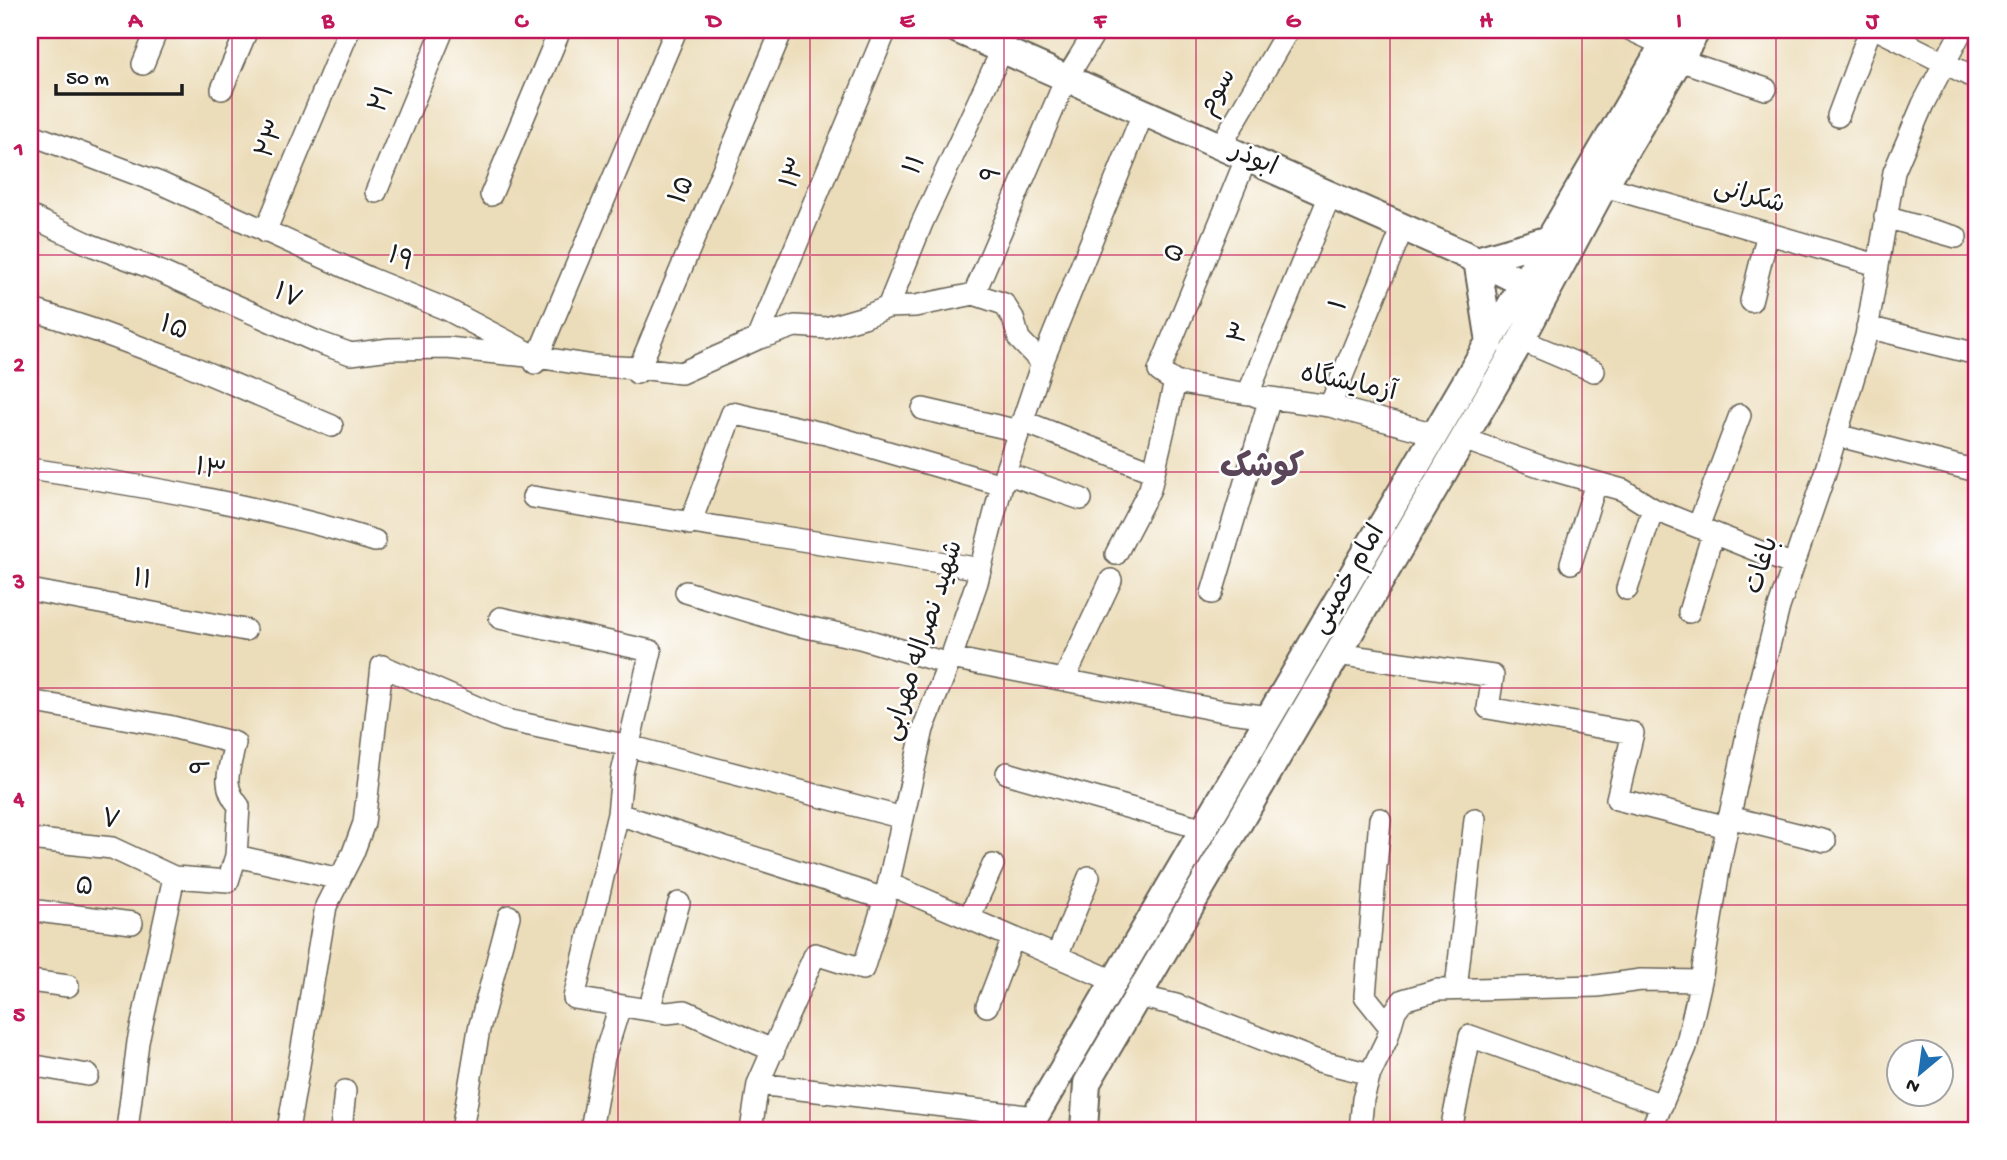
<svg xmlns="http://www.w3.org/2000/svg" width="2007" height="1160" font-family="'Gochi Hand','Playpen Sans Arabic',sans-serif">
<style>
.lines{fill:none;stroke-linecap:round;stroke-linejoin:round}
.minor-casing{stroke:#656053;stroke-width:24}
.major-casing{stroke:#656053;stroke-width:30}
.minor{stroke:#fff;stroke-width:21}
.major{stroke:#fff;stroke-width:26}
.grid{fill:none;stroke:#c2185b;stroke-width:2;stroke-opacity:0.55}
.labels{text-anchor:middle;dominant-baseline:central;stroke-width:5;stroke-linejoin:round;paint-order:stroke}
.street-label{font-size:26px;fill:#1c1c1c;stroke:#fff}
.district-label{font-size:33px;font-weight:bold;fill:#5b4558;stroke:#fff}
.neatline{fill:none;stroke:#c2185b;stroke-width:2.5}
.grid-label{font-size:23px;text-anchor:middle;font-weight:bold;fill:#c2185b}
</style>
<rect width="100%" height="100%" fill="#fff"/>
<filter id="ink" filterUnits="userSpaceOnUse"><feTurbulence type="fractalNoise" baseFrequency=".0143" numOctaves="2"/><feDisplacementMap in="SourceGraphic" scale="14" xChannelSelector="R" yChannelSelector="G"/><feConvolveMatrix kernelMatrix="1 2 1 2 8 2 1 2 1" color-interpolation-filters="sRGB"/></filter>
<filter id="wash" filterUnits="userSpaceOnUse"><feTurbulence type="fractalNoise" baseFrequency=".00686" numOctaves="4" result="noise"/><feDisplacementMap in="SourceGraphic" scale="28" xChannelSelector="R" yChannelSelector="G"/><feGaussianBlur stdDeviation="1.57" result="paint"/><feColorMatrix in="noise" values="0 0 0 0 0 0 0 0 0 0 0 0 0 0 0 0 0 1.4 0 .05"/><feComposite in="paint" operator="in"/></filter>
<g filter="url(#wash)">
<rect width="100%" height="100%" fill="#ecddba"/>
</g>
<g filter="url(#ink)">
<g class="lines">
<!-- minor casing -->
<g class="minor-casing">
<path id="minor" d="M1631,30L1663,45
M1879,30L1977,79
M1679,60L1766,89
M143,64L157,30
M222,89L247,30
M1838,116L1870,30
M30,134L160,183L369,278L448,310L537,357L594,366L640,368L681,373L757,339L795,326L826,328L864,317L888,307L915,306L974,294L1004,304L1013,318L1019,339L1042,363
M1220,147L1288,30
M1604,186L1877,265
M376,192L443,30
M491,195L560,30
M30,216L91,245L152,268L315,341L351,354L390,349L447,348L527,356
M1885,217L1956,237
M265,232L349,30
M974,294L1066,79L1096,30
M1751,301L1768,233
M888,307L922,223L1002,50L995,30
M30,309L97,331L186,364L332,426
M1867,327L1977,354
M757,339L886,30
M1521,340L1594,371
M535,363L676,30
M637,373L782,30
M1175,382L1159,371L1246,159
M1256,396L1330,406L1435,434
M1330,406L1403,227
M923,409L1019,431
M1022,421L1154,472
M1836,435L1977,471
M1463,439L1545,468L1623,490L1653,509L1793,565
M30,469C146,486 263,506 375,541
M1005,473L1081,499
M533,497C682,523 831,543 980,569
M690,524L732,413L826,434L1002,485
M1698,527L1740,415
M1116,554L1150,489L1175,382L1248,394L1330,195
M1571,563L1596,483
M1627,589L1653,509
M30,590L245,630
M686,592L791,624L860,638L949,664
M1212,593L1270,398
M1689,612L1713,533
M500,618L651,651L622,773L618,814L574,998L667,1013L685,1011L774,1051
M1337,654L1493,676L1488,708L1633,733L1617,799L1727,827
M951,658L1223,711L1270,717
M1064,680L1111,580
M30,701L168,726L235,743C230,769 220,784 239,806L236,856L340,879
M1007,773L1204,829
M618,814L885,899
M1729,817L1825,841
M1380,819L1365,996L1390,1027
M30,839L112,848L174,877
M889,884L1114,981
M30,910L132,923
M969,918L993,865
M1057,956L1089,877
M30,981L68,986
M1456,989L1475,819
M1137,996L1176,1005L1315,1060L1370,1074L1363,1099L1360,1130
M987,1006L1013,938
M649,1010L679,903
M30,1065L88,1075
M1370,1074L1387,1039L1395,1011L1403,1000L1437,990L1597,986L1641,980L1701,981
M758,1084L1035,1117
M127,1130L138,1042L174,877L228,881L236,856
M288,1130L326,906L353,853L364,823L382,666L506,720L629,746L903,818
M341,1130L345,1091
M462,1130L479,1029L509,916
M591,1130L604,1057L620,1006
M751,1130L758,1084L815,954L863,969L885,899L923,729L951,658L977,582L1005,473L1042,363L1143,113
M1451,1130L1470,1036L1662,1105
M1651,1130L1686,1047L1701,981L1721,857L1751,716L1779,607L1824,476L1866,336L1894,172L1923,104L1962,30"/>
</g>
<!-- major casing -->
<g class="major-casing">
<path id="major" d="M958,30L1477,260L1537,290
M1490,342L1477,260L1550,239
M1027,1130L1672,30
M1084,1130L1087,1083L1521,340L1604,186L1697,30"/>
</g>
<!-- minor -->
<use href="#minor" class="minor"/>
<!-- major -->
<use href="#major" class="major"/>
</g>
</g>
<!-- grid -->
<path class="grid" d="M232,30V1130M424,30V1130M618,30V1130M810,30V1130M1004,30V1130M1196,30V1130M1390,30V1130M1582,30V1130M1776,30V1130M30,255H1977M30,472H1977M30,688H1977M30,905H1977"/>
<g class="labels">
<!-- street labels -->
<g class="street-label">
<text transform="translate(1219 93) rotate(-60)">سوم</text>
<text transform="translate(384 100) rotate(-67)">۲۱</text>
<text transform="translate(273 140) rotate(-67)">۲۳</text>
<text transform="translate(1253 161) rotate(24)">ابوذر</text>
<text transform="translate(917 166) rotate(-65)">۱۱</text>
<text transform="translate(796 174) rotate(-67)">۱۳</text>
<text transform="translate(994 176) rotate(-67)">۹</text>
<text transform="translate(684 191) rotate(-67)">۱۵</text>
<text transform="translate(1749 198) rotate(16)">شکرانی</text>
<text transform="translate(1177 254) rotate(-68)">۵</text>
<text transform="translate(400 261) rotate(22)">۱۹</text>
<text transform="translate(287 298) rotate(24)">۱۷</text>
<text transform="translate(1341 306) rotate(-68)">۱</text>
<text transform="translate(173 330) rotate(21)">۱۵</text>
<text transform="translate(1242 334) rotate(-68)">۳</text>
<text transform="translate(1348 385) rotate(12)">آزمایشگاه</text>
<text transform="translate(210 472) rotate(12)">۱۳</text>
<text transform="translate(1764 566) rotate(-72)">باغات</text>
<text transform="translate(1350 580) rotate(-60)">امام خمینی</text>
<text transform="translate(142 582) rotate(10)">۱۱</text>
<text transform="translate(925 641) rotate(-72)">شهید نصراله مهرابی</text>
<text transform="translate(204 767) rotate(-83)">۹</text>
<text transform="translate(110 822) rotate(13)">۷</text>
<text transform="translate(84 889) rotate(7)">۵</text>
</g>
<!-- district labels -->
<g class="district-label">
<text x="1262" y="470">کوشک</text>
</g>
</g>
<!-- margin -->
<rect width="2007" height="1160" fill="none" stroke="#fff" stroke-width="77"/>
<!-- north arrow -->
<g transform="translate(1920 1073) rotate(209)"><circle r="33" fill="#ffffff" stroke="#a4a4a4" stroke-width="2"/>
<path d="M0-5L12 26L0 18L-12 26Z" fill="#1f6fb2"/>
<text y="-10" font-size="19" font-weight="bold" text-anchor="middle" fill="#1c1c1c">N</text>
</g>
<!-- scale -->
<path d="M56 84v10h126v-10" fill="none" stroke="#1c1c1c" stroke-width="3.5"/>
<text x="66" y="84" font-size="21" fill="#1c1c1c" stroke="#ffffff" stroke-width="5" paint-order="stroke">50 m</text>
<rect x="38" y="38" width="1930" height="1084" class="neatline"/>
<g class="grid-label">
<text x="135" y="27">A</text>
<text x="328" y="27">B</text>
<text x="521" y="27">C</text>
<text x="714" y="27">D</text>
<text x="907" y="27">E</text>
<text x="1100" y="27">F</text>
<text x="1293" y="27">G</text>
<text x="1486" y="27">H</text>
<text x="1679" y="27">I</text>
<text x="1872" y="27">J</text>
<text x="19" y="155">1</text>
<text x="19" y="371">2</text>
<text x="19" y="588">3</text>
<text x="19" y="805">4</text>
<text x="19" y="1021">5</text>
</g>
</svg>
